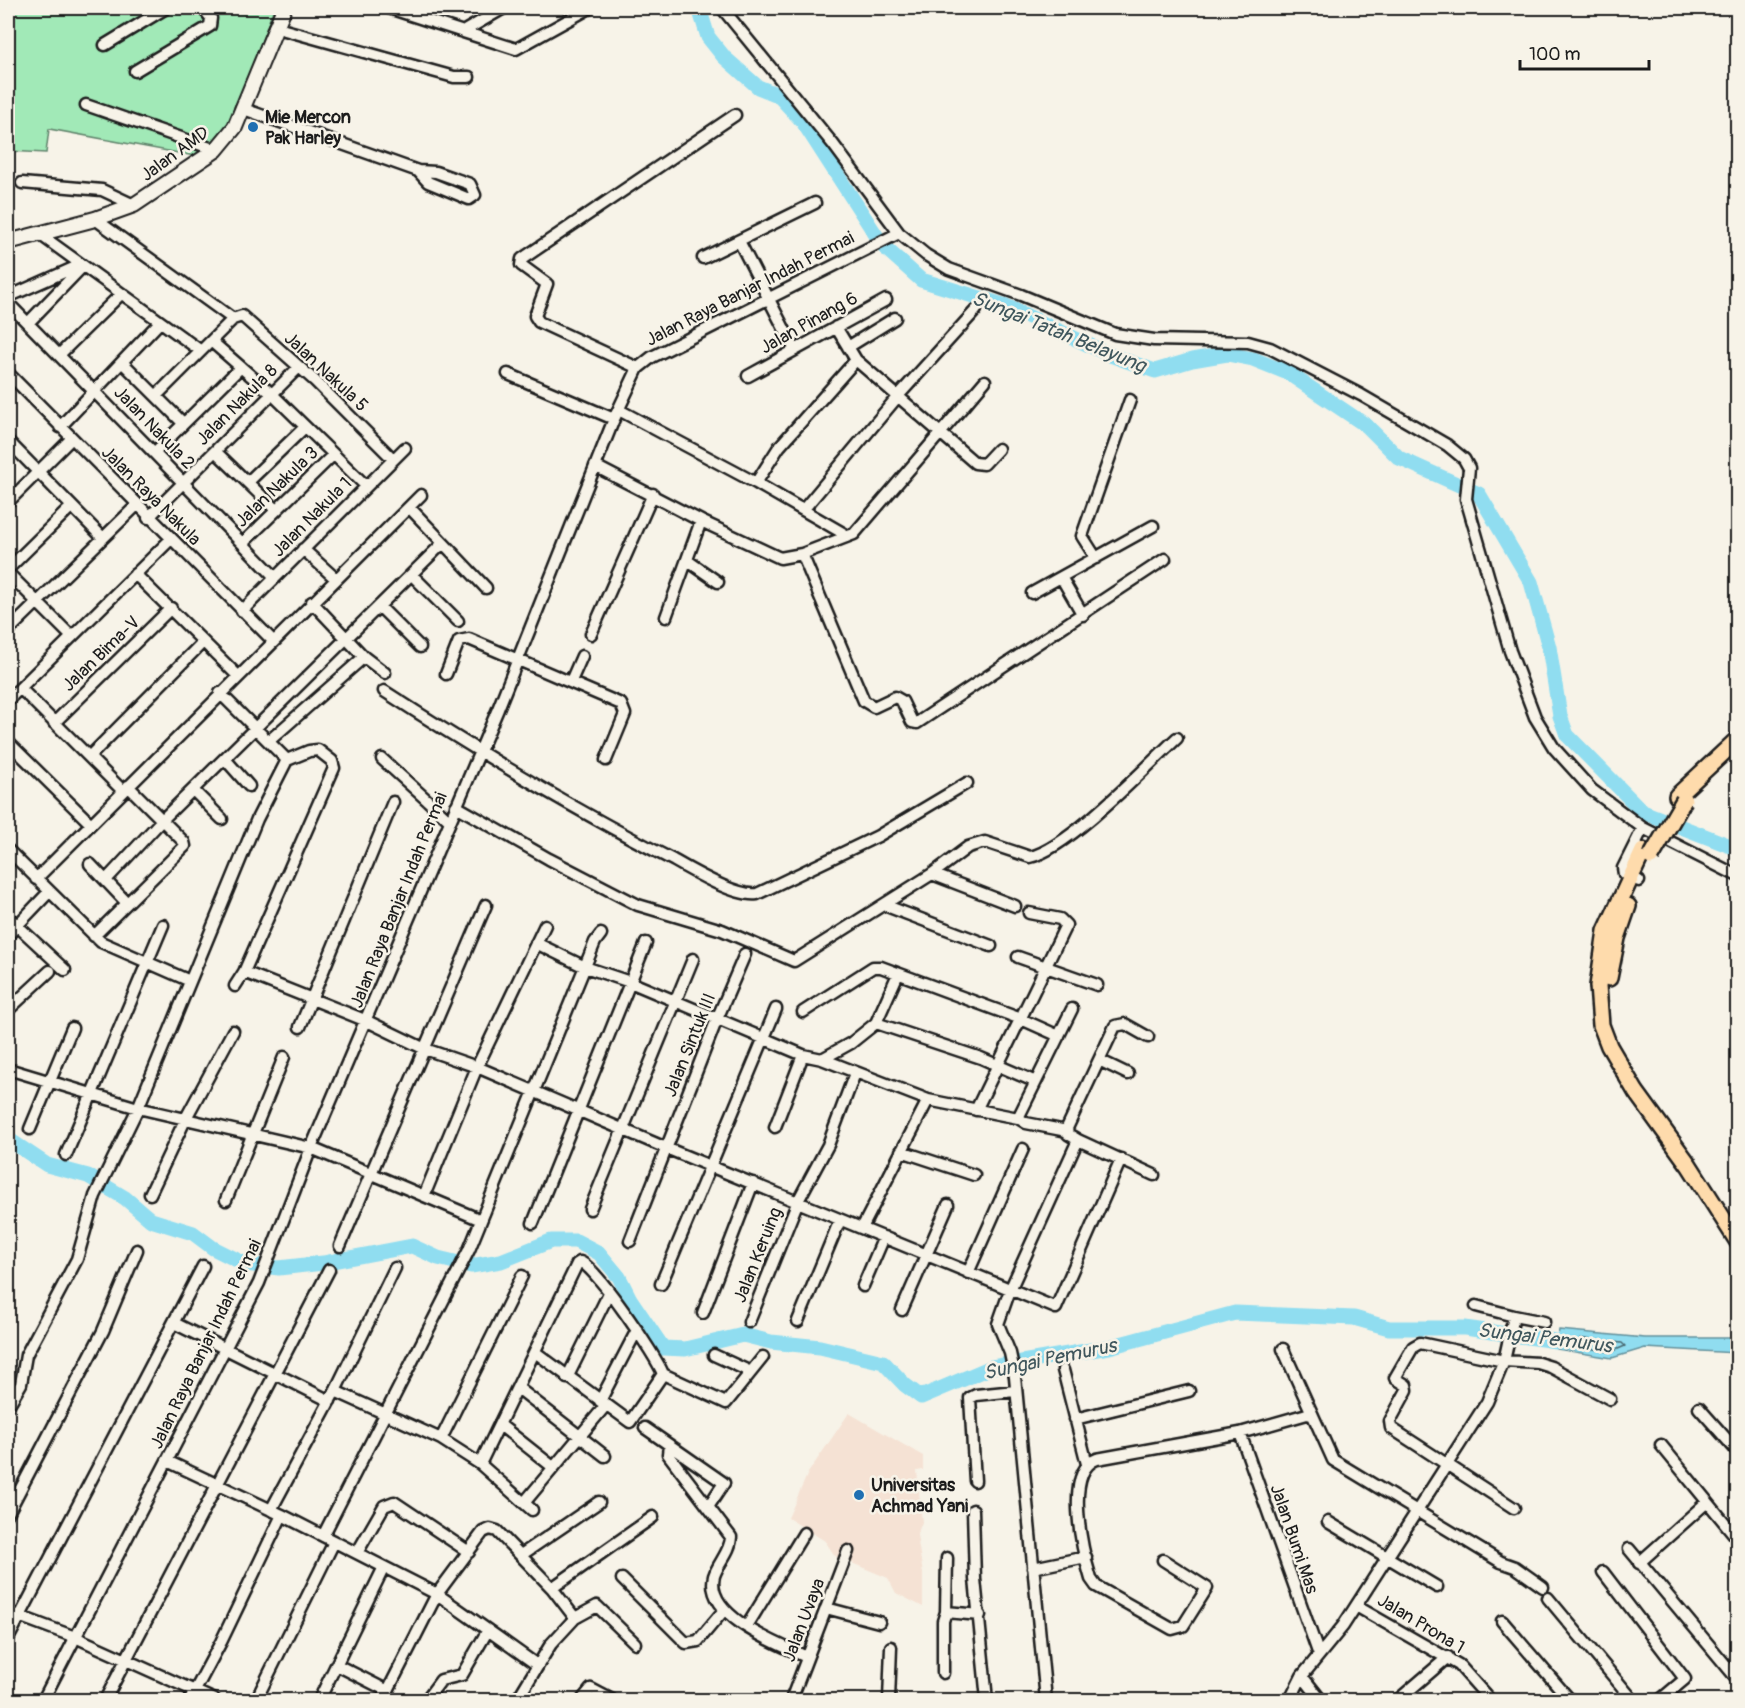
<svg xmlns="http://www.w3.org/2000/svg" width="1745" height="1708" font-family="Pangolin,sans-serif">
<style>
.built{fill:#f5e2d4}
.green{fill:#a1e9b7;stroke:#5e826a;stroke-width:1.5}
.water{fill:#90ddf0;stroke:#62909b;stroke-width:1.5}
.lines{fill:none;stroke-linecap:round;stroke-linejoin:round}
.shore{stroke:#4a6971;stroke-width:1.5}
.river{stroke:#90ddf0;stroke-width:15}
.street-casing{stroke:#1c1c1c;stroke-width:15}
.secondary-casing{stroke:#1c1c1c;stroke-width:18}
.primary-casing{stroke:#1c1c1c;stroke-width:20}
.street{stroke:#f7f3e8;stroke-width:10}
.secondary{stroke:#f7f3e8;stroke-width:14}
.primary{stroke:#fedbac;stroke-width:15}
.primary-bridge-casing{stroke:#1c1c1c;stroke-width:20;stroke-linecap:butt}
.primary-bridge{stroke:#fedbac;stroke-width:15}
.poi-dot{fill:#1f6fb2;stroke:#f7f3e8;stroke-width:2}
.labels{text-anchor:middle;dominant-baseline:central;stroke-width:5;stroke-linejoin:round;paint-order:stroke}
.poi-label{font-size:18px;font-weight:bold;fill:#1c1c1c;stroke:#f7f3e8;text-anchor:start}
.street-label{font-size:18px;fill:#1c1c1c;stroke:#f7f3e8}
.water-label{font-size:20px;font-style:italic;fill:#3f565c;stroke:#f7f3e8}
</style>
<rect width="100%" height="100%" fill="#f7f3e8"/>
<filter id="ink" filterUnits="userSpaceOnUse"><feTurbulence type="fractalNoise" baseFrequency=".0167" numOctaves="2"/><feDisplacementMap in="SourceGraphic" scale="12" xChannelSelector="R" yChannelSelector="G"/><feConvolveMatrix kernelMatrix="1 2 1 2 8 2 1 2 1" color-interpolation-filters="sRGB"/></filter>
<g filter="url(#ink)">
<!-- built -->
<path class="built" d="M849,1413L923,1456V1470L917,1471L922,1522L917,1535L923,1574V1607L896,1593L888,1578L835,1556L825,1541L788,1518L808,1473Z"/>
<!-- green -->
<path class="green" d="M8,8H64L72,11L78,8H274L225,138L200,157L49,129L46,153L8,151Z"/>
<!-- water -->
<path class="water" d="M1559,1330L1645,1338H1737V1353L1645,1348L1612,1358L1556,1349Z"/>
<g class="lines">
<!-- shore -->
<path class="shore" d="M1567,1337L1622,1343L1625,1346L1611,1352L1565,1344L1564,1339Z"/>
<!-- river -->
<path class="river" d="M699,8L708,37L724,57L758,87L778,95L803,122L883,246L921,280L1006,306L1110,355L1155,371L1192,360L1227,354L1253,359L1288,373L1367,426L1399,458L1479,494L1531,582L1549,647L1560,716L1567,735L1643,812L1738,849
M8,1139L47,1165L88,1176L125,1198L151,1220L193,1233L213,1248L245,1264L279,1268L323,1263L412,1246L438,1258L471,1266L501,1261L551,1241H576L599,1253L619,1277L630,1299L663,1348L685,1349L743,1335L771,1342L820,1347L883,1362L905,1385L921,1397L992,1367L1109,1347L1235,1313L1354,1318L1389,1328H1465L1576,1344"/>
<!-- street casing -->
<g class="street-casing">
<path id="street" d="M389,8L516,49L590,8
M722,8L833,144L899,233L926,255L949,269L1021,295L1115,334L1154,340L1248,342L1270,348L1361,395L1447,445L1464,459L1469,468L1466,499L1510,651L1535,717L1554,748L1592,790L1643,828L1738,876
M274,27L454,77H469
M466,30L504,8
M105,45L166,8
M135,71L210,26L211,18L203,8
M86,105L216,150
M241,108L418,171L436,172L470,184L475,195L469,199L428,182L418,171
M22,183L102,190L134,205
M95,219L233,319
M38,233L201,351
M739,241L795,350
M703,258L815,203
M8,297L80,265
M8,303L275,577
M28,323L82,267
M836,327L856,360L975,463L984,464L998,449
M211,341L273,395L366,486
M848,347L895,318
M60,354L121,294
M122,362L183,423
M638,368L539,322L535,316L547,284L521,265L522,259L735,115
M8,373L273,641
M508,374L614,419
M748,376L886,300
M156,396L233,319L242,316L315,381L393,459
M619,410L756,483L848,536
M60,427L160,322
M8,441L103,538
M215,451L276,510
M155,452L241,367
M595,466L701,521L666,617
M248,482L305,427
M756,483L779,447L856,360
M8,502L71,439
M409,507L486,588
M803,510L899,395L976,310
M148,518L299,367
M701,521L780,558L802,554L854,534L985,381
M243,543L333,455
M303,549L336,579
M802,554L864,701L874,707L895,697L902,701L912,722L917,723L1165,559
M1096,558L1082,536L1130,400
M688,561L718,582
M8,569L71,507
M8,573L71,636
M135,574L237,675
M412,575L458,621
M1061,577L1083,615
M1032,593L1153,526
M312,602L364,657L385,673
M379,606L420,647
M242,611L405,448
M8,631L136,506
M591,634L653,494
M446,674L459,641L469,639L621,704L625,714L606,760
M571,681L582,656
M20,688L123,791
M384,691C478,752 573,809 673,860C692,871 736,897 757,894L878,836L967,783
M220,693L287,760
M8,700L171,539
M54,723L171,608
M270,740L364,657
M8,742L91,824
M89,757L203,642
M225,759L249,786
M382,759L450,821
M193,790L222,819
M456,806L549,859L638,905L722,930L794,961L932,874L968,847L985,842L1030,857C1069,848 1146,767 1177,738
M8,850L101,942L190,981
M90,864L127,903
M932,874L1015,906
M36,879L421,495
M106,880L162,820L443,543
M1639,881L1624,874L1623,868L1643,828
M884,905L991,946
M8,917L65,970
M8,935L49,892
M94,936L185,846L184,842L128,786
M536,943L585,967L630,982L803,1055L822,1059L928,1100L1018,1118L1026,1123L1067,1131
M1018,957L1097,985
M244,972L367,1021L425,1049L477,1067L666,1148L1056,1308L1121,1159
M8,1010L50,971
M803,1012L873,967H881L1021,1019L1059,1036
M876,1023L981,1058L1036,1082
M300,1027L393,802
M1148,1037L1125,1024L1115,1026L1067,1128L1068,1134L1078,1140L1154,1175
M822,1059L851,1043L876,1023L898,974
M1099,1060L1128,1074
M8,1069L138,1108L311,1148L481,1220
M976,1110L1066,925L1060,919L1029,913
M1018,1118L1072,1009
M775,1127L803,1055
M30,1129L72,1028
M901,1151L974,1175
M66,1155L163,925
M150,1194L186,1118L233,1031
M424,1196L477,1067L545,925
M226,1200L284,1057
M590,1209L693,959
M533,1223L646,943
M862,1228L928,1100
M630,1241L717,1019L745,954
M340,1246L486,905
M968,1273L1023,1149
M661,1284L776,1009
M863,1286L884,1237
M1476,1306L1514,1316
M902,1310L948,1205
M703,1313L753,1183
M798,1321L840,1220
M749,1322L798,1201L828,1145L855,1073
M174,1323L330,1401
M1283,1349L1333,1460L1501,1562L1515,1567L1543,1587
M714,1355L751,1372
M1063,1370L1087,1464
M663,1374L726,1403L763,1357
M567,1378L609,1293
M518,1388L605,1456
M335,1391L441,1439L480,1464L532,1510
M600,1401L637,1330
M8,1406L21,1384L26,1355L77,1259L95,1196L138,1108L257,819L287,760L309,751L318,750L332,761L334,768L244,972L235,986
M1699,1408L1738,1452
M1075,1419L1189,1391
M500,1425L553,1467
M645,1428L724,1483L708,1507
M1240,1433L1319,1655
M441,1439L522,1276
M669,1445L668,1454L731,1537C731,1551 718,1563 714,1576C704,1616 778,1644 807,1657
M1661,1445L1738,1539
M167,1461L282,1515L437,1594L537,1665
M480,1464L577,1264L580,1262C594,1264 657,1357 663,1374L630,1422L535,1352
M975,1481L970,1398L976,1395L1015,1391
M524,1503L606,1405
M1514,1508L1391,1428L1390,1421L1407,1390L1406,1385L1395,1378L1413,1347L1420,1343L1504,1361L1514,1316L1544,1322
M271,1510L335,1391L395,1268
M973,1510L975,1579L987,1700
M8,1513L103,1331L137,1250
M1328,1522L1437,1587
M323,1536L469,1250L595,942L601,934
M1629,1549L1738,1680
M357,1553L384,1506L394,1502L469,1552
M521,1555L599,1502
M947,1558L946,1612L980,1615
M1163,1560L1207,1588L1183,1626L1172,1629L1096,1586L1091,1579C1083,1553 1063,1471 1097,1459L1240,1433L1307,1414L1311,1415
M1639,1563L1707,1502
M1033,1568L1086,1557
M1603,1572L1685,1679L1660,1700
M622,1579L686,1643L698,1641L724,1610
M1548,1598L1633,1700
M1356,1606L1459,1665L1490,1700
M826,1608L879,1622
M8,1612L75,1637L215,1700
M575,1618L597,1606L635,1643
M1502,1621L1570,1700
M747,1626L804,1533
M8,1639L203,1266
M337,1665L388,1691
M943,1673V1621L946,1612
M1302,1676L1321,1700
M43,1700L259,1283L311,1148L498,709L614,419L638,368L652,357L899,233
M105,1700L329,1270
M190,1700L221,1642L282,1515
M256,1700L334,1542
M319,1700L384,1567
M383,1700L437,1594L483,1532L490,1529L497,1531L552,1588L653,1517
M426,1700L441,1680L462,1675L488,1630
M517,1700L551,1644L575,1618L552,1588
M582,1700L591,1689L612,1700
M791,1700L848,1551
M889,1700L891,1647
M1046,1700L1015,1377L1010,1353L998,1324L1010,1290L1078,1140
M1290,1700L1302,1676L1343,1626L1487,1402L1504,1361L1538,1363L1551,1367L1610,1399
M1398,1700L1448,1657"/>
</g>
<!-- secondary casing -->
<g class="secondary-casing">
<path id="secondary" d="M8,242L95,219L134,205L216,150L235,127L284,8"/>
</g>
<!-- primary casing -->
<g class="primary-casing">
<path id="primary" d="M1677,796L1738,739
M1643,851L1606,931L1598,986L1601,1025L1609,1046L1636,1092L1689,1165L1738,1242
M1609,978L1617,938L1628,906"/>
</g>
<!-- street -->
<use href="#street" class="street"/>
<!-- secondary -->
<use href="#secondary" class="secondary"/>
<!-- primary -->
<use href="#primary" class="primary"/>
<!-- primary-bridge casing -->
<g class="primary-bridge-casing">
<path id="primary-bridge" d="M1651,857L1684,800"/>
</g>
<!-- primary-bridge -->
<use href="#primary-bridge" class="primary-bridge"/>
</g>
</g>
<!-- markers -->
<g class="poi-dot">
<circle cx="253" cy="127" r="6"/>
<circle cx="859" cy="1495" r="6"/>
</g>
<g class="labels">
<!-- poi labels -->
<g class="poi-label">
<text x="265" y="117">Mie Mercon<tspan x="265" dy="21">Pak Harley</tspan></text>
<text x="871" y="1485">Universitas<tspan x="871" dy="21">Achmad Yani</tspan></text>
</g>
<!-- street labels -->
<g class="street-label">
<text transform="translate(175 154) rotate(-36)">Jalan AMD</text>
<text transform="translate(750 289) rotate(-27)">Jalan Raya Banjar Indah Permai</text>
<text transform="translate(809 323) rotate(-29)">Jalan Pinang 6</text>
<text transform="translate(326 372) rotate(43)">Jalan Nakula 5</text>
<text transform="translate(237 405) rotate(-45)">Jalan Nakula 8</text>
<text transform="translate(154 428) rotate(46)">Jalan Nakula 2</text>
<text transform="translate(277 487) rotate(-44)">Jalan Nakula 3</text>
<text transform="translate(151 496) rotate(45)">Jalan Raya Nakula</text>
<text transform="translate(312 517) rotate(-45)">Jalan Nakula 1</text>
<text transform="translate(101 654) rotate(-44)">Jalan Bima-V</text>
<text transform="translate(399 900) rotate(-68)">Jalan Raya Banjar Indah Permai</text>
<text transform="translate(690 1045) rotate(-68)">Jalan Sintuk III</text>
<text transform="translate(758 1255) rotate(-68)">Jalan Keruing</text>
<text transform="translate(206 1344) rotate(-64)">Jalan Raya Banjar Indah Permai</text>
<text transform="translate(1294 1539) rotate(71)">Jalan Bumi Mas</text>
<text transform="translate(804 1620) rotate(-69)">Jalan Uvaya</text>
<text transform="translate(1421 1624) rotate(31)">Jalan Prona 1</text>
</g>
<!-- water labels -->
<g class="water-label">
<text transform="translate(1059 332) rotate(22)">Sungai Tatah Belayung</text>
<text transform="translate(1545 1338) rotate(7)">Sungai Pemurus</text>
<text transform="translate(1050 1359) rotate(-12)">Sungai Pemurus</text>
</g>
</g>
<!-- margin -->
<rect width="1745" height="1708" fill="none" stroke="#f7f3e8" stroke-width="30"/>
<rect x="15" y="15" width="1715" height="1678" fill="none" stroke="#1c1c1c" stroke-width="2" filter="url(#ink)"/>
<!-- scale -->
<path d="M1520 60v9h129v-9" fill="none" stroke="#1c1c1c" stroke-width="3"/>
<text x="1529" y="60" font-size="18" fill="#1c1c1c" stroke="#f7f3e8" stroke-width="4.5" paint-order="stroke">100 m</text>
</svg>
